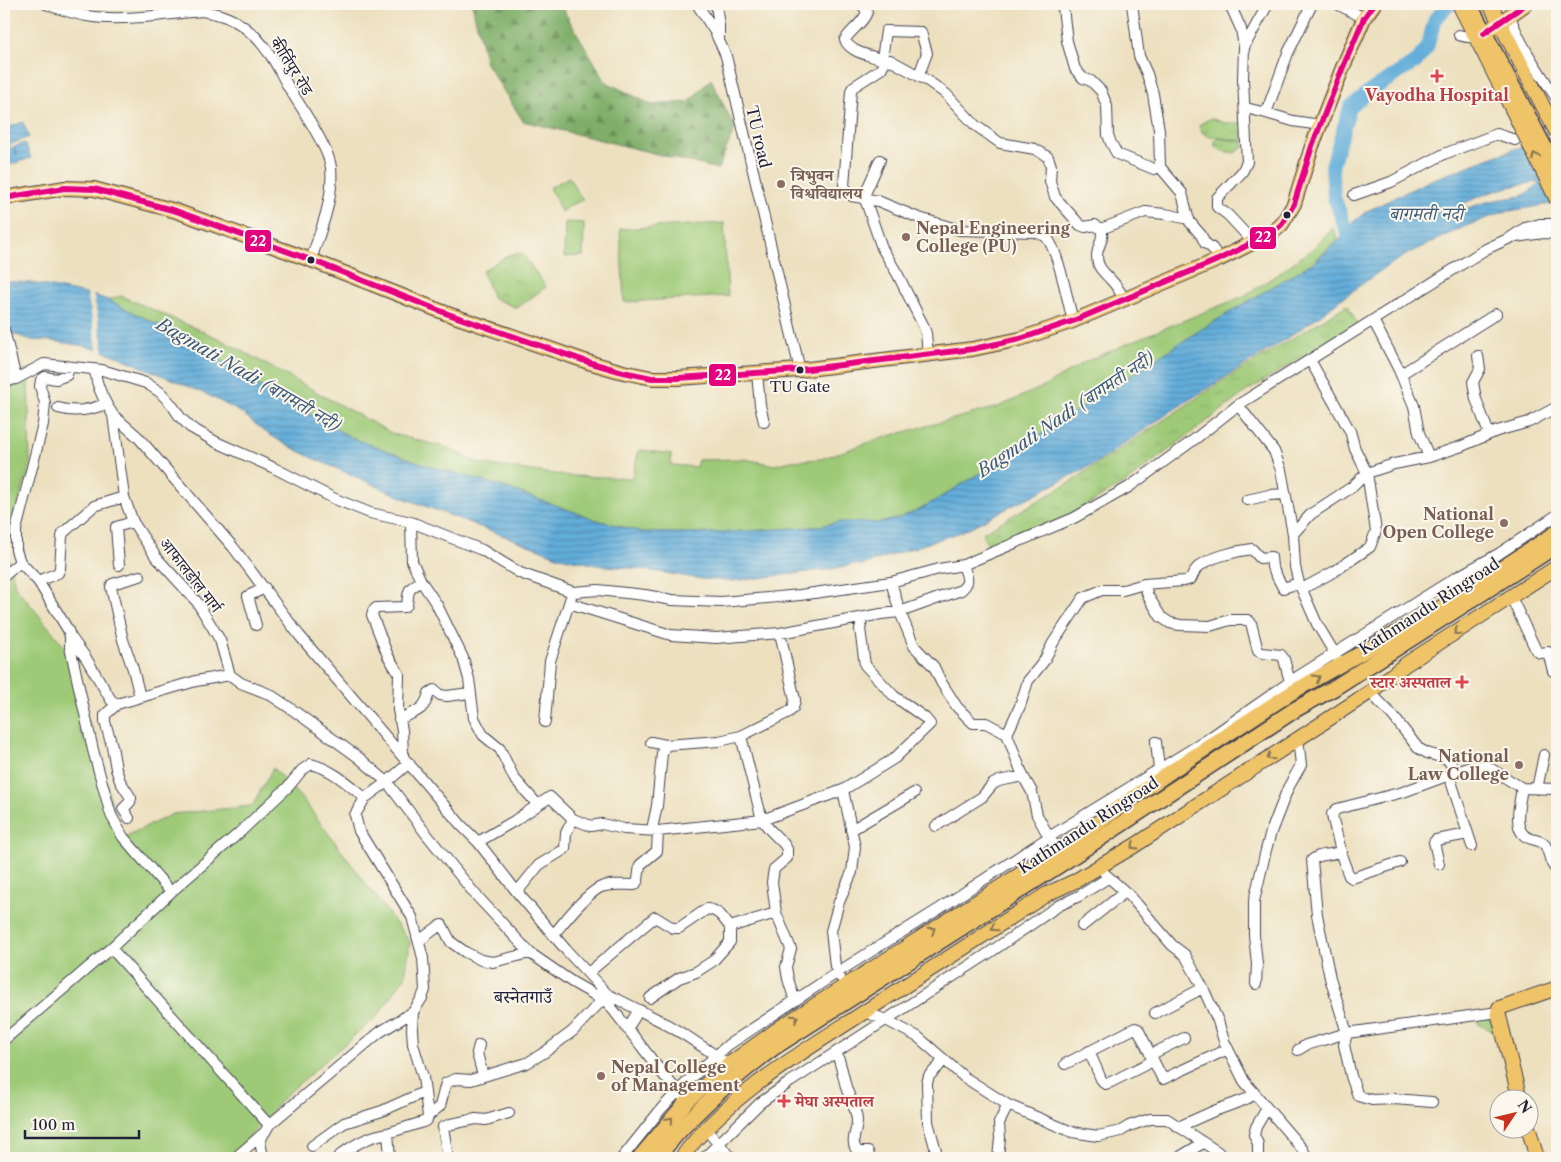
<svg xmlns="http://www.w3.org/2000/svg" width="1561" height="1162" font-family="'Libre Caslon Text','Noto Serif Devanagari',serif">
<style>
.grass{fill:#9eca77;stroke:#607659}
.forest{fill:url(#forest-firs);stroke:#506852}
.park{fill:url(#park-tufts);stroke:#607659}
.water{fill:url(#water-rules);stroke:#42688a;fill-rule:evenodd}
.pier{fill:#ece0bf}
.lines{fill:none;stroke-linecap:round;stroke-linejoin:round}
.river{stroke:#62adda;stroke-width:14}
.minor-casing{stroke:#403e4f;stroke-width:12}
.major-casing{stroke:#403e4f;stroke-width:16}
.highway-casing{stroke:#403e4f;stroke-width:18}
.minor{stroke:#fff;stroke-width:10}
.major{stroke:#efc469;stroke-width:14}
.highway{stroke:#efc469;stroke-width:15}
.major-bridge-casing{stroke:#403e4f;stroke-width:16;stroke-linecap:butt}
.highway-bridge-casing{stroke:#403e4f;stroke-width:18;stroke-linecap:butt}
.major-bridge{stroke:#efc469;stroke-width:14}
.highway-bridge{stroke:#efc469;stroke-width:15}
.bus-1-casing{stroke:#fbf7ec;stroke-width:10}
.bus-1{stroke:#e5007d;stroke-width:6}
.oneway{stroke:#887352}
.health-dot{fill:#e0444e;stroke:#fbf7ec;stroke-width:2}
.education-dot{fill:#8d6e63;stroke:#fbf7ec;stroke-width:2}
.bus-dot{fill:#22223b;stroke:#fbf7ec;stroke-width:2}
.labels{text-anchor:middle;dominant-baseline:central;stroke-width:4;stroke-linejoin:round;paint-order:stroke}
.bus-label{font-size:15px;fill:#22223b;stroke:#fbf7ec}
.street-label{font-size:16px;fill:#22223b;stroke:#fbf7ec}
.health-label{font-size:16px;font-weight:bold;fill:#be3a42;stroke:#fbf7ec}
.education-label{font-size:16px;font-weight:bold;fill:#785e54;stroke:#fbf7ec;text-anchor:start}
.water-label{font-size:18px;font-style:italic;fill:#3c5a7b;stroke:#fbf7ec}
.neighbourhood-label{font-size:18px;fill:#22223b;stroke:#fbf7ec}
.line-badge{stroke:#fbf7ec;stroke-width:2}
.badge-label{font-size:14px;text-anchor:middle;font-weight:bold;fill:#fff}
</style>
<defs>
<pattern id="forest-firs" width="22" height="20" patternUnits="userSpaceOnUse" patternTransform="scale(1.25)"><rect width="22" height="20" fill="#7eae68"/><path d="M5 1l3.5 6h-7zM16 11l3.5 6h-7z" fill="#678d57"/></pattern>
<pattern id="park-tufts" width="24" height="20" patternUnits="userSpaceOnUse" patternTransform="scale(1.25)"><rect width="24" height="20" fill="#9eca77"/><path d="M3 7l-1-3M5 7V3M7 7l1-3M15 17l-1-3M17 17v-4M19 17l1-3" fill="none" stroke="#88ad68"/></pattern>
<pattern id="water-rules" width="6" height="5" patternUnits="userSpaceOnUse" patternTransform="scale(1.25)"><rect width="6" height="5" fill="#62adda"/><path d="M0 2.5h6" fill="none" stroke="#508cb2"/></pattern>
</defs>
<rect width="100%" height="100%" fill="#fbf7ec"/>
<filter id="ink" filterUnits="userSpaceOnUse"><feTurbulence type="fractalNoise" baseFrequency=".02" numOctaves="2"/><feDisplacementMap in="SourceGraphic" scale="10" xChannelSelector="R" yChannelSelector="G"/><feConvolveMatrix kernelMatrix="1 2 1 2 8 2 1 2 1" color-interpolation-filters="sRGB"/></filter>
<filter id="wash" filterUnits="userSpaceOnUse"><feTurbulence type="fractalNoise" baseFrequency=".0096" numOctaves="4" result="noise"/><feDisplacementMap in="SourceGraphic" scale="20" xChannelSelector="R" yChannelSelector="G"/><feGaussianBlur stdDeviation="1.12" result="paint"/><feColorMatrix in="noise" values="0 0 0 0 0 0 0 0 0 0 0 0 0 0 0 0 0 1.4 0 .05"/><feComposite in="paint" operator="in"/></filter>
<g filter="url(#wash)">
<rect width="100%" height="100%" fill="#ece0bf"/>
<!-- grass -->
<path class="grass" d="M569,177L575,188L583,200L571,205L561,212L556,199L549,188Z
M565,222L584,223L583,256L564,257Z
M724,223L728,296L624,302L620,229Z
M1333,228L1338,239L1314,262L1197,332L997,463L921,509L897,519L879,523L841,522L813,527L711,533H674L642,532L600,521L500,486L429,466L352,438L256,384L216,357L181,336L108,300L121,296L218,338L393,434L448,448L480,464L570,476L632,478L639,450L671,454V465L696,467L698,460L744,459L775,465L791,461L821,459L882,438L998,407L1045,386L1083,363L1138,339L1244,296L1278,274L1312,249Z
M28,370L30,467L5,541L15,586L68,651L122,838L173,814L252,806L273,768L304,801L410,942L405,977L378,1015L285,1096L231,1158H4V377Z"/>
<!-- forest -->
<path class="forest" d="M472,4H564L565,13L606,82L652,105L689,102L711,79L735,128L718,169L523,121L486,63Z"/>
<!-- park -->
<path class="park" d="M1211,118L1225,123H1246L1243,141L1207,136L1202,132L1199,125Z
M1218,138L1243,142L1244,147L1235,153L1222,151L1215,146V140Z
M522,253L546,287L517,308L493,298L482,271L510,254Z
M1347,305L1358,325L1247,391L1126,482L1084,507L1046,526L989,549L982,533L1069,483L1221,382Z
M1496,1017L1503,1039L1493,1031L1478,1024V1018Z"/>
<!-- water -->
<path class="water" d="M23,122L29,137L4,147V129Z
M1539,140L1557,203L1503,212L1464,227L1411,252L1386,267L1337,302L1311,322L1280,343L1173,410L1096,463L961,532L862,565L853,564L832,569L733,581L702,579L640,569L597,565L560,557L404,498L315,459L283,443L264,431L242,413L208,395L117,356L85,346L52,341L32,340L4,331V281L32,283L96,296L108,300L181,336L216,357L256,384L352,438L429,466L500,486L600,521L642,532L674,533H711L813,527L841,522L879,523L897,519L921,509L997,463L1197,332L1314,262L1347,233L1352,223L1367,211L1431,180ZM1538,182L1540,183L1539,185L1522,196L1490,201L1461,210L1457,209L1459,206C1483,193 1511,185 1538,182Z
M25,143L31,158L6,166L4,160V150L13,147L17,156L14,147Z"/>
<!-- pier -->
<path class="pier" d="M87,291L93,292L104,354L98,353Z"/>
<g class="lines">
<!-- river -->
<path class="river" d="M1353,249L1334,197L1332,166L1350,107L1373,89L1416,62L1427,48L1435,19L1450,4"/>
</g>
</g>
<g filter="url(#ink)">
<g class="lines">
<!-- minor casing -->
<g class="minor-casing">
<path id="minor" d="M46,4C60,9 73,14 87,16C123,22 166,14 202,11C221,14 236,19 250,32C257,37 263,45 268,52C276,62 282,76 289,88C300,105 330,150 331,168C334,200 320,231 311,260
M697,4L715,32L726,56L800,370
M716,4L719,26V40
M862,4L867,12C863,24 851,29 845,40C851,54 873,55 885,61
M1059,4L1063,8L1067,41L1075,69L1083,78L1091,81L1101,91L1107,106L1108,135L1111,143L1117,154L1154,169L1160,167
M1132,4L1139,56L1147,74L1153,94L1159,130L1160,167L1182,193L1189,221L1201,235L1205,243L1212,248L1220,259
M1228,4L1232,9L1241,29L1244,47L1243,79L1247,162L1242,172L1217,198V207L1228,215L1254,243
M1312,4L1288,53L1266,113L1293,121L1320,125
M1337,4L1364,18
M1510,16C1520,45 1538,70 1555,96L1557,95
M1459,35C1465,37 1473,39 1479,35
M1244,47L1268,4
M882,59L886,31L921,32L927,53L919,75
M1246,108L1266,113
M880,160L865,194V199L882,248L898,275L923,325L926,333L928,355
M1354,195L1391,182L1444,154L1497,134L1515,140L1551,118L1557,111
M1101,229L1145,212L1165,214L1189,219
M1516,237L1543,233L1557,234
M1373,320L1399,370L1414,406L1419,433L1429,457
M1073,321C1068,304 1058,246 1045,236C1042,234 1037,233 1034,232L960,230L919,218L878,201L852,196L844,186L851,91L853,87L881,69L885,61L890,60L928,81L946,94L975,125L1000,143L1035,149L1048,157L1051,166L1050,181L1055,197L1080,225L1085,227L1095,225L1101,229C1105,239 1097,246 1097,256C1097,268 1104,272 1111,280C1117,286 1121,293 1125,300
M4,330L16,379
M1478,356L1480,369L1473,382L1476,399L1489,434
M69,367L67,375L56,379L45,377L41,380L40,386L45,403L43,424L16,530V550L20,562L38,581L68,630L70,636V647L93,750L111,815L123,837L171,892
M95,370C96,386 104,401 113,415L124,497L133,522L156,557L197,602L220,640L230,675L241,683L269,694L290,708L358,757L387,782L409,763
M757,373L760,405L764,422
M1401,374L1496,314
M4,382L16,379L44,364L102,370L146,383L160,392L172,405L180,417L190,427L216,442L272,467L335,499L370,513L411,522L482,550L520,573L573,592L598,590L645,595L672,600L721,602L800,595L891,582L939,569L963,565L1074,518L1129,487L1195,439L1238,405L1486,249L1510,238L1525,228L1540,224H1557
M1238,405L1274,451L1281,470L1293,534L1295,567L1299,583L1317,624L1338,659
M58,408C76,413 89,410 106,404
M113,415L138,437L233,547L299,635L461,825L478,842L517,892L567,951L607,994L639,1010
M1247,500L1269,495L1285,494
M411,522L412,561L421,581L437,605L463,658L469,679L474,718L483,735L500,749L514,778L538,805
M1293,534L1311,514L1352,487L1367,473L1394,464L1429,457L1462,446L1497,431L1529,422L1557,407
M119,565L116,527L133,522
M4,576L20,562
M38,581L58,573L60,568L62,537L63,533L94,506L124,497
M891,582L900,612L914,646L934,667L941,682L957,707L973,723H986L1007,734L1023,776L1032,792L1037,815L1049,837L1058,850
M1144,584L1148,596L1161,617L1170,623L1180,625L1210,626L1230,620H1248L1251,623L1258,651L1262,653L1281,655L1284,659L1290,682
M1302,589L1335,571L1370,547L1376,531L1367,473L1355,449L1350,431L1310,360
M1511,597L1536,650L1540,653L1548,652L1553,671L1557,672
M569,603L671,635L716,638L780,633L881,614L900,612L961,590C971,582 967,577 963,565
M256,625L248,596L265,588
M70,636L86,658L111,700L117,704L196,681L230,675
M1370,692L1393,716L1418,748L1427,753L1447,759L1457,772L1403,792L1337,809L1332,814L1333,820L1341,851C1332,856 1319,853 1312,860L1317,915L1330,978L1347,1033L1344,1045L1351,1076L1358,1096L1372,1100L1394,1099L1432,1102
M140,697L133,669L123,640L111,587L112,584L140,576
M117,704L105,715V722L112,746L116,769L120,781L131,798L130,802L123,809L129,818
M399,719C416,711 424,712 429,693L434,690L440,695L447,696L470,693
M545,722L550,661L571,597
M1007,734L1020,706L1028,681L1044,661L1053,643L1083,598L1102,590H1123L1144,584L1184,581L1191,579C1193,575 1194,571 1197,568C1209,557 1236,551 1252,549L1260,558L1271,557L1272,567L1283,588L1299,583
M741,736L762,820L770,830L784,844L787,849V858L774,869L772,882L776,913L791,949L786,967L788,979L795,1001
M651,742L666,745L719,741L741,736L789,712L793,708L795,700L780,633
M1156,742L1159,769
M403,755L402,730L398,710L399,674L388,656L372,615L373,611L376,608L404,607L407,605C409,589 407,590 421,581
M1457,772L1474,766L1485,765L1522,788L1557,789
M1449,775L1472,846
M1522,788C1520,801 1512,830 1527,837C1533,841 1540,839 1545,845C1550,853 1549,864 1557,870
M1537,789L1544,755
M936,826L982,797L993,784L999,781L1023,776
M652,829L657,806L662,753L666,745
M851,830L914,793
M478,842L514,821L550,797L573,819L591,826L602,824L624,829L658,831L762,820L843,790L895,758L930,724L925,718L894,696L865,665L860,629L862,621L865,617
M1340,852L1349,876L1352,878L1400,862
M1439,864L1434,842L1436,840L1468,834
M1105,874L1130,896L1172,945L1185,955L1203,988L1218,1021L1224,1041L1244,1081L1303,1150L1307,1158
M517,892L539,865L565,849L566,833L573,819
M1082,926L1125,892
M554,934C565,921 583,897 599,888C608,883 624,885 635,885L638,880L640,865L657,851L658,831
M419,941L439,926L442,925L451,942L465,952L481,960L493,962L530,953
M111,948L269,1125
M588,973L655,917L673,928H679L707,909C719,910 723,918 730,927L776,913
M840,977L835,966L831,931L839,902L852,872L855,847L843,790
M1256,984L1257,964L1254,935V901L1266,850L1271,832L1288,788L1301,765L1298,738
M604,998L666,1078L683,1097
M650,998L679,978L696,972L713,961L730,942V927
M865,1012L886,1020L918,1037L964,1077L1008,1105L1072,1132L1098,1136L1121,1131L1129,1126L1150,1119H1167L1218,1152L1223,1158
M1155,1013L1203,988
M627,1029L639,1010C670,1025 701,1044 728,1065
M4,1040L111,948L171,892L239,833L289,786L302,770L311,764C332,769 349,785 365,798
M479,1045L477,1053L483,1076
M1298,1050L1306,1045L1347,1033L1498,1012
M1089,1051L1101,1079L1105,1084L1111,1082L1153,1061
M836,1052C841,1063 843,1075 846,1087C849,1097 857,1110 857,1121C857,1132 849,1142 858,1152H868L870,1158
M1150,1055L1184,1038
M1065,1064L1135,1028L1138,1029L1162,1078L1163,1079L1228,1049
M428,1116L440,1106L446,1083L456,1079L471,1080L527,1063L545,1052L573,1031L605,997
M1178,1127L1214,1111L1244,1100L1255,1094
M705,1129L732,1158
M388,1133L423,1122L427,1120L428,1116L423,1077L413,1044L412,1029L413,1012
M312,1146L344,1123L382,1111L424,1092
M235,1158L265,1132L269,1125L380,1032L413,1012L422,998L425,990L423,958L412,917L359,831L355,815L365,798L387,782L424,831L474,893L530,953L572,982L593,994L602,1000
M263,1158L260,1141L264,1133
M337,1158C351,1146 369,1136 388,1133L390,1158
M448,1158L443,1127L451,1124L476,1119L486,1120L509,1113
M622,1158L662,1108L689,1080L728,1045L838,972L939,909L1049,837L1205,741L1297,677L1455,578L1500,553L1557,515
M704,1158L760,1103L790,1082L986,955L1058,906L1079,896L1108,878
M938,1158L928,1122L927,1083L929,1076L939,1066L943,1059
M998,1158L1000,1138L999,1123L1008,1105
M1178,1158L1203,1143
M1258,1158V1144L1254,1135L1256,1127L1267,1108"/>
</g>
<!-- major casing -->
<g class="major-casing">
<path id="major" d="M1459,4L1508,101
M1490,4L1533,87
M1493,27L1526,4
M4,198L65,188L94,189L176,211L311,260L448,314L588,362L623,372L652,378H678L800,370L973,349L1020,339L1073,321L1220,259L1272,233L1282,224L1294,204L1312,146L1343,67L1364,18L1374,4
M1520,1100L1498,1012L1499,1008L1557,988
M1528,1127L1537,1158
M639,1158L687,1101L728,1065L781,1027L1058,850L1173,770L1291,693L1440,608L1557,532
M681,1158C729,1094 800,1054 866,1011C927,972 987,933 1047,894L1075,881L1134,846L1370,692L1406,664L1557,567"/>
</g>
<!-- highway casing -->
<g class="highway-casing">
<path id="highway" d="M1469,4L1517,95
M657,1158C689,1115 730,1080 773,1048L1064,862L1296,709L1334,688L1557,545"/>
</g>
<!-- minor -->
<use href="#minor" class="minor"/>
<!-- major -->
<use href="#major" class="major"/>
<!-- highway -->
<use href="#highway" class="highway"/>
<!-- major-bridge casing -->
<g class="major-bridge-casing">
<path id="major-bridge" d="M1533,87L1557,133
M1508,101L1557,200"/>
</g>
<!-- highway-bridge casing -->
<g class="highway-bridge-casing">
<path id="highway-bridge" d="M1517,95L1557,172"/>
</g>
<!-- major-bridge -->
<use href="#major-bridge" class="major-bridge"/>
<!-- highway-bridge -->
<use href="#highway-bridge" class="highway-bridge"/>
<!-- bus-1 casing -->
<g class="bus-1-casing">
<path id="bus-1" d="M1484,33L1526,4
M4,198L65,188L94,189L176,211L311,260L448,314L588,362L623,372L652,378H678L800,370L973,349L1020,339L1073,321L1220,259L1272,233L1282,224L1294,204L1312,146L1343,67L1364,18L1374,4"/>
</g>
<!-- bus-1 -->
<use href="#bus-1" class="bus-1"/>
</g>
<!-- one-way arrows -->
<defs><path id="oneway-chevron" d="M-2-3.5L2.5 0L-2 3.5" fill="none" stroke-width="1.6" stroke-linecap="round" stroke-linejoin="round" transform="scale(1.25)"/></defs>
<g class="oneway">
<use href="#oneway-chevron" transform="translate(1535 156) rotate(-117)"/>
<use href="#oneway-chevron" transform="translate(1457 632) rotate(148)"/>
<use href="#oneway-chevron" transform="translate(1317 678) rotate(-30)"/>
<use href="#oneway-chevron" transform="translate(1270 757) rotate(146)"/>
<use href="#oneway-chevron" transform="translate(1134 846) rotate(148)"/>
<use href="#oneway-chevron" transform="translate(994 928) rotate(147)"/>
<use href="#oneway-chevron" transform="translate(932 930) rotate(-33)"/>
<use href="#oneway-chevron" transform="translate(795 1018) rotate(-33)"/>
<use href="#oneway-chevron" transform="translate(670 1120) rotate(-49)"/>
</g>
</g>
<!-- markers -->
<g class="health-dot">
<path d="M1434.5 68.5h5v5h5v5h-5v5h-5v-5h-5v-5h5z"/>
<path d="M1459.5 674.5h5v5h5v5h-5v5h-5v-5h-5v-5h5z"/>
<path d="M781.5 1093.5h5v5h5v5h-5v5h-5v-5h-5v-5h5z"/>
</g>
<g class="education-dot">
<circle cx="781" cy="184" r="5"/>
<circle cx="906" cy="237" r="5"/>
<circle cx="1504" cy="523" r="5"/>
<circle cx="1519" cy="765" r="5"/>
<circle cx="601" cy="1076" r="5"/>
</g>
<g class="bus-dot">
<circle cx="1287" cy="215" r="4.5"/>
<circle cx="311" cy="260" r="4.5"/>
<circle cx="800" cy="370" r="4.5"/>
</g>
<g class="labels">
<!-- bus labels -->
<g class="bus-label">
<text x="800" y="386">TU Gate</text>
</g>
<!-- street labels -->
<g class="street-label">
<text transform="translate(292 66) rotate(58)">कीर्तिपुर रोड</text>
<text transform="translate(759 137) rotate(77)">TU road</text>
<text transform="translate(191 575) rotate(52)">आफालडोल मार्ग</text>
<text transform="translate(1429 606) rotate(-33)">Kathmandu Ringroad</text>
<text transform="translate(1088 825) rotate(-33)">Kathmandu Ringroad</text>
</g>
<!-- health labels -->
<g class="health-label">
<text x="1437" y="95">Vayodha Hospital</text>
<text x="1451" y="682" text-anchor="end">स्टार अस्पताल</text>
<text x="795" y="1101" text-anchor="start">मेघा अस्पताल</text>
</g>
<!-- education labels -->
<g class="education-label">
<text x="791" y="175">त्रिभुवन<tspan x="791" dy="18">विश्वविद्यालय</tspan></text>
<text x="916" y="228">Nepal Engineering<tspan x="916" dy="18">College (PU)</tspan></text>
<text x="1494" y="514" text-anchor="end">National<tspan x="1494" dy="18">Open College</tspan></text>
<text x="1509" y="756" text-anchor="end">National<tspan x="1509" dy="18">Law College</tspan></text>
<text x="611" y="1067">Nepal College<tspan x="611" dy="18">of Management</tspan></text>
</g>
<!-- water labels -->
<g class="water-label">
<text x="1426" y="214">बागमती नदी</text>
<text transform="translate(249 375) rotate(30)">Bagmati Nadi (बागमती नदी)</text>
<text transform="translate(1066 414) rotate(-34)">Bagmati Nadi (बागमती नदी)</text>
</g>
<!-- neighbourhood labels -->
<g class="neighbourhood-label">
<text x="523" y="997">बस्नेतगाउँ</text>
</g>
</g>
<g class="line-badge">
<rect x="1249" y="226" width="28" height="24" rx="5" fill="#e5007d"/>
<rect x="244" y="229" width="28" height="24" rx="5" fill="#e5007d"/>
<rect x="708" y="363" width="29" height="24" rx="5" fill="#e5007d"/>
</g>
<g class="badge-label">
<text x="1263" y="242">22</text>
<text x="258" y="246">22</text>
<text x="723" y="380">22</text>
</g>
<!-- margin -->
<rect width="1561" height="1162" fill="none" stroke="#fbf7ec" stroke-width="20"/>
<!-- north arrow -->
<g transform="translate(1514 1114) rotate(55)"><circle r="24" fill="#fbf7ec" stroke="#a4a2a5"/>
<path d="M0-4L9 19L0 12L-9 19Z" fill="#c8321e"/>
<text y="-8" font-size="14" font-weight="bold" text-anchor="middle" fill="#22223b">N</text>
</g>
<!-- scale -->
<path d="M25 1130v8h114v-8" fill="none" stroke="#22223b" stroke-width="2.5"/>
<text x="32" y="1130" font-size="15" fill="#22223b" stroke="#fbf7ec" stroke-width="4" paint-order="stroke">100 m</text>
</svg>
